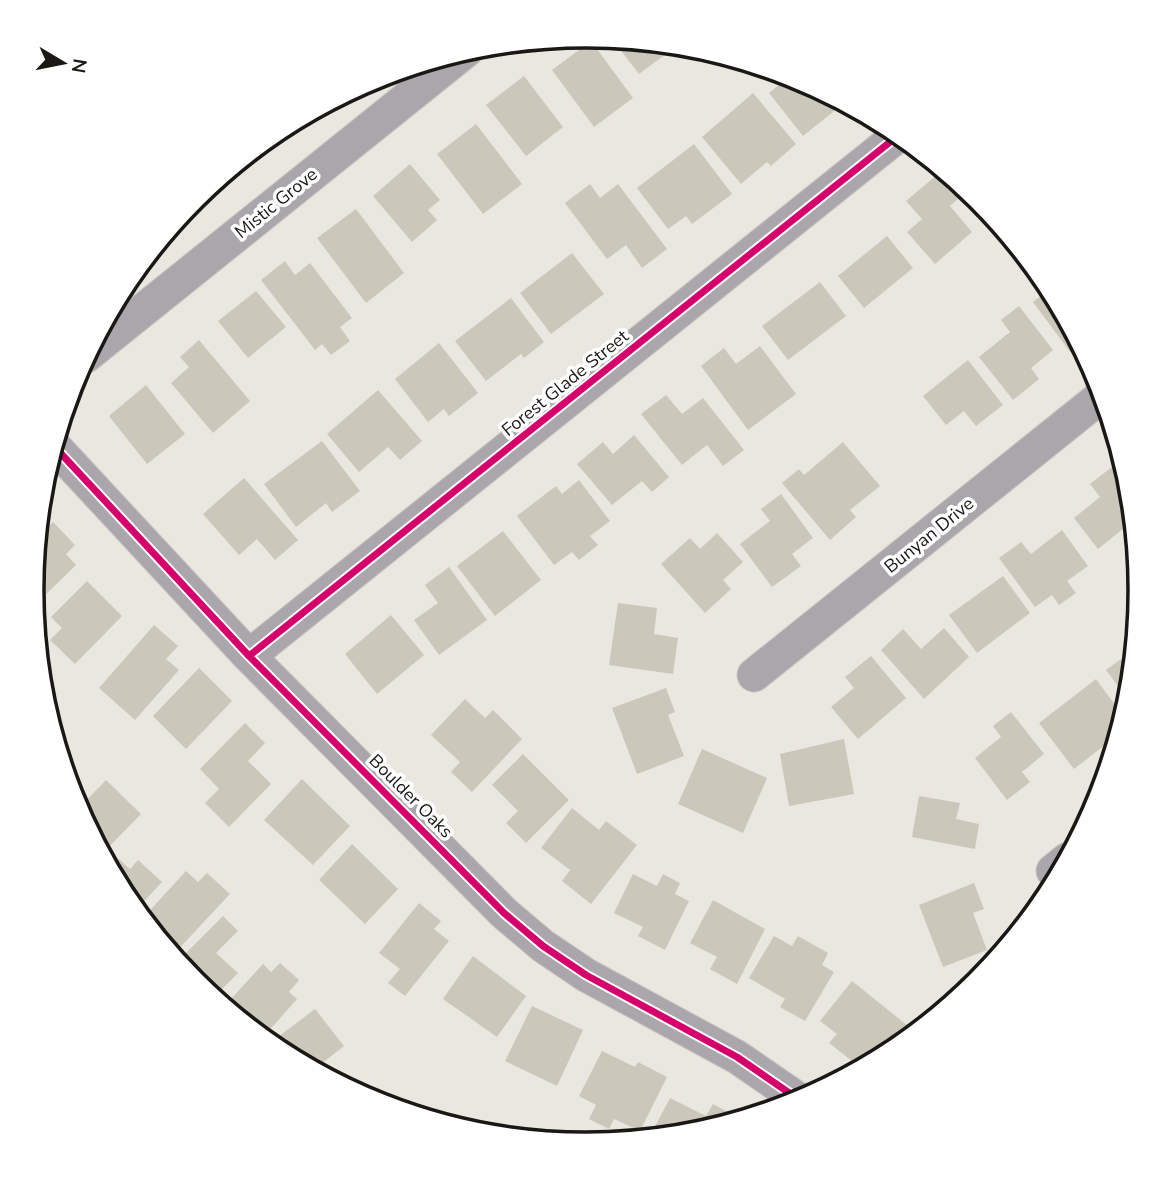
<svg xmlns="http://www.w3.org/2000/svg" width="1172" height="1181" font-family="'Nunito Sans',sans-serif">
<style>
.building{fill:#ccc7bb}
.lines{fill:none;stroke-linecap:round;stroke-linejoin:round}
.minor-casing{stroke:#c8c5c0;stroke-width:35}
.minor{stroke:#aaa7ac;stroke-width:33}
.cycleway-casing{stroke:#fff;stroke-width:11}
.cycleway{stroke:#d6006c;stroke-width:7}
.labels{text-anchor:middle;dominant-baseline:central;stroke-width:7;stroke-linejoin:round;paint-order:stroke}
.street-label{font-size:18px;fill:#191814;stroke:#fff}
.rim{fill:none;stroke:#191814;stroke-width:3.5}
</style>
<rect width="100%" height="100%" fill="#eae7e0"/>
<!-- building -->
<path class="building" d="M612,39L638,41L678,45L639,74Z
M591,41L633,98L594,127L552,70Z
M524,76L563,127L526,156L486,105Z
M790,76L844,103L803,136L769,93Z
M753,93L796,144L771,166L767,162L741,184L702,137Z
M303,116L283,134L279,129Z
M476,124L522,184L483,214L437,154Z
M694,144L732,194L692,224L686,216L668,229L637,188Z
M244,157L248,162L225,179L222,175Z
M410,164L440,200L428,210L437,220L412,242L373,196Z
M938,174L959,198L950,206L972,232L935,264L907,232L922,219L906,201Z
M590,184L600,198L618,184L667,249L642,268L626,245L607,259L565,203Z
M970,192L978,199L991,214L987,216Z
M356,209L404,273L366,303L317,238Z
M887,236L913,268L864,308L838,276Z
M572,253L604,294L551,334L520,293Z
M285,261L295,275L310,263L352,318L340,327L350,341L331,355L322,344L315,350L261,280Z
M820,282L846,316L788,360L762,326Z
M1050,289L1080,344L1070,352L1033,302Z
M256,291L286,327L248,358L218,321Z
M511,298L544,342L524,358L521,354L486,381L455,341Z
M1019,306L1053,350L1031,368L1039,379L1013,400L979,357L1010,332L1001,320Z
M199,340L250,401L213,433L171,383L189,367L180,357Z
M439,343L478,393L449,416L444,409L428,422L395,379Z
M760,346L796,394L748,430L701,366L724,348L736,364Z
M968,360L1003,405L976,426L964,411L946,425L923,396Z
M146,385L185,434L147,464L109,416Z
M378,390L422,441L400,460L388,447L359,472L327,434Z
M666,395L682,414L703,398L744,450L723,466L707,445L682,465L641,414Z
M634,435L669,477L652,492L642,481L612,505L577,464L603,442L613,454Z
M322,441L360,491L332,512L326,503L296,527L264,484Z
M843,442L880,486L850,510L856,517L830,540L782,483L799,469L804,475Z
M1117,463L1130,483L1134,520L1098,549L1074,518L1100,497L1090,484Z
M244,478L298,540L275,560L257,539L239,555L203,514Z
M579,480L610,521L590,536L598,545L579,560L572,552L554,565L517,516L556,486L562,494Z
M781,494L813,538L792,554L801,566L772,587L740,544L770,521L761,509Z
M53,522L75,545L66,554L76,565L33,607L32,590L37,537Z
M1062,530L1088,566L1067,581L1076,593L1059,605L1052,595L1035,607L999,558L1021,542L1031,554Z
M503,531L541,580L495,616L457,566Z
M717,533L743,562L723,580L731,589L705,613L661,564L690,538L700,549Z
M449,567L487,620L439,655L414,620L438,603L425,585Z
M1003,576L1030,613L977,653L949,615Z
M87,581L122,616L75,664L50,640L62,628L51,617Z
M618,603L657,608L654,634L678,638L673,674L609,665Z
M391,615L424,655L377,694L345,654Z
M154,625L178,646L166,659L179,670L135,720L99,688Z
M944,628L969,657L924,699L881,650L903,629L921,649Z
M1135,649L1130,699L1129,701L1106,670Z
M871,656L906,698L858,739L831,707L854,688L845,677Z
M199,668L232,701L186,749L153,716Z
M1096,679L1124,717L1119,734L1074,769L1039,723Z
M666,688L675,712L668,715L684,756L637,774L612,708Z
M465,699L485,718L493,710L522,739L472,792L451,772L460,762L431,735Z
M1011,712L1044,754L1022,772L1030,782L1007,800L975,758L1001,737L993,726Z
M245,723L265,743L248,761L271,784L229,827L205,803L219,789L200,769Z
M844,739L854,794L789,806L780,754Z
M702,749L767,778L743,833L678,804Z
M523,754L569,800L526,843L506,823L518,811L492,785Z
M302,779L350,826L313,865L264,820Z
M106,780L141,814L101,855L77,810Z
M919,796L960,803L956,819L979,824L975,849L912,837Z
M572,808L599,830L606,821L637,845L591,904L562,881L570,870L541,848Z
M352,844L398,889L365,924L319,880Z
M119,859L130,869L138,860L162,882L135,911L109,869Z
M186,871L198,882L207,873L230,894L172,956L142,919Z
M633,874L657,886L663,874L680,883L675,894L689,901L665,950L638,936L643,927L614,913Z
M974,883L984,909L973,913L987,950L943,967L919,905Z
M713,900L765,929L737,984L710,969L717,957L690,943Z
M419,903L441,921L434,929L449,941L405,996L388,983L400,969L379,953Z
M223,916L238,931L216,953L238,973L213,998L194,982L177,962Z
M774,936L792,946L798,936L828,953L822,965L834,972L805,1021L780,1007L785,999L749,978Z
M473,956L526,996L497,1037L443,999Z
M280,963L299,980L289,992L297,999L267,1033L231,999L263,964L271,972Z
M852,981L908,1026L882,1058L862,1069L829,1043L837,1034L820,1021Z
M532,1006L583,1030L557,1086L505,1061Z
M315,1009L344,1046L313,1070L298,1062L278,1037Z
M602,1051L635,1067L638,1062L667,1077L640,1131L614,1119L609,1129L589,1119L596,1105L579,1096Z
M670,1098L706,1116L713,1104L737,1117L734,1122L694,1134L655,1138L650,1136Z"/>
<g class="lines">
<!-- minor casing -->
<g class="minor-casing">
<path id="minor" d="M86,356L467,50
M53,445L249,656L504,913L543,946L586,975L737,1057L801,1101
M249,656L900,134
M754,675L1103,395
M1053,871L1068,859"/>
</g>
<!-- minor -->
<use href="#minor" class="minor"/>
<!-- cycleway casing -->
<g class="cycleway-casing">
<path id="cycleway" d="M53,445L249,656L504,913L543,946L586,975L737,1057L801,1101
M249,656L900,134"/>
</g>
<!-- cycleway -->
<use href="#cycleway" class="cycleway"/>
</g>
<g class="labels">
<!-- street labels -->
<g class="street-label">
<text transform="translate(276 203) rotate(-39)">Mistic Grove</text>
<text transform="translate(565 383) rotate(-39)">Forest Glade Street</text>
<text transform="translate(929 535) rotate(-39)">Bunyan Drive</text>
<text transform="translate(411 796) rotate(45)">Boulder Oaks</text>
</g>
</g>
<!-- crop -->
<path d="M0 0H1172V1181H0ZM44 590a542 542 0 1 1 1084 0a542 542 0 1 1-1084 0Z" fill="#fff" fill-rule="evenodd"/>
<path class="rim" d="M44 590a542 542 0 1 1 1084 0a542 542 0 1 1-1084 0Z"/>
<!-- north arrow -->
<g transform="translate(63 63) rotate(100)" stroke="#ffffff" stroke-width="5" paint-order="stroke">
<path d="M0-5L12 26L0 18L-12 26Z" fill="#191814"/>
<text y="-10" font-size="19" font-weight="bold" text-anchor="middle" fill="#191814">N</text>
</g>
</svg>
